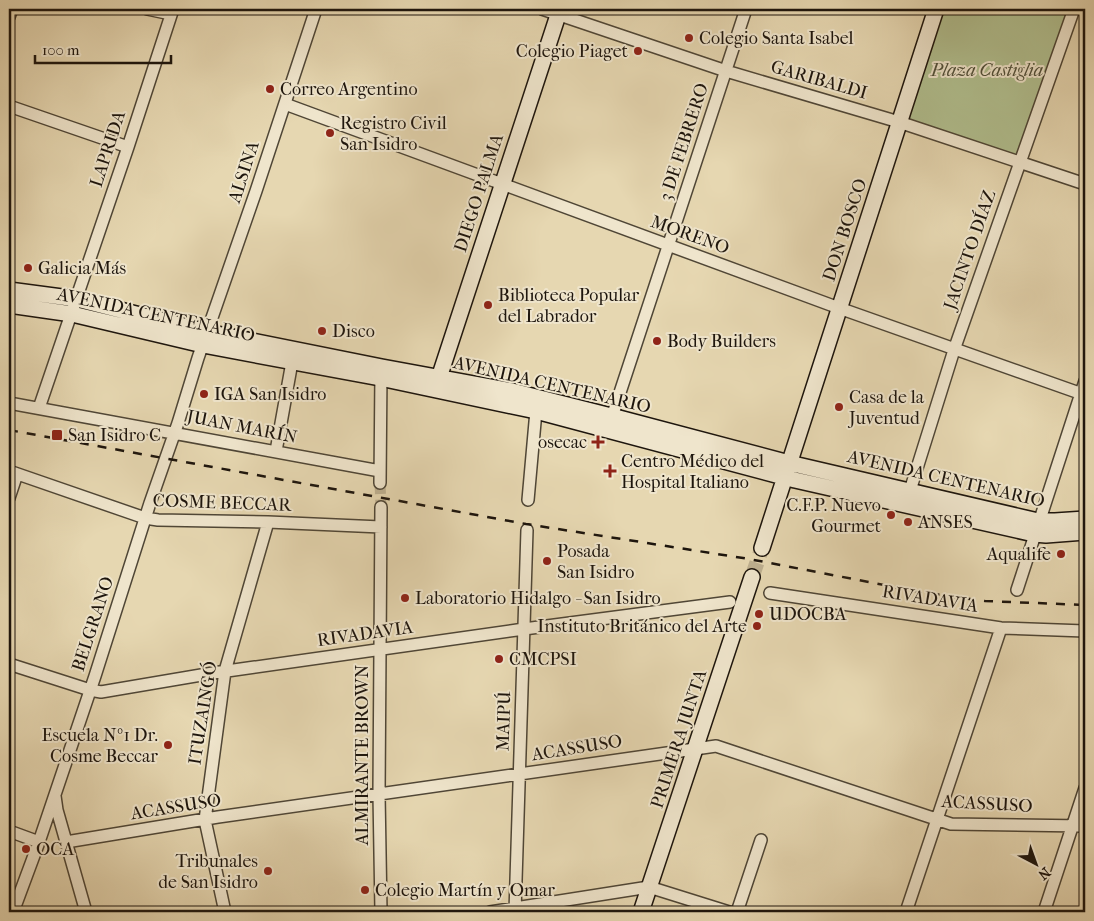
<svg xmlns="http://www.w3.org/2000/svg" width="1094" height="921" font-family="'IM FELL French Canon',serif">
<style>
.green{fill:#b1bf8f;stroke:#676a4e}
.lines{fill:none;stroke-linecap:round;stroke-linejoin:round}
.street-tunnel{stroke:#beb090;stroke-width:11;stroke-dasharray:11 5.5;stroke-linecap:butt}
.secondary-tunnel{stroke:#beb090;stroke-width:15;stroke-dasharray:15 8;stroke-linecap:butt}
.street-casing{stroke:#4f4636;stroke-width:14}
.secondary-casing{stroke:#1d150d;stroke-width:18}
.street{stroke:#efe5cc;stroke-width:11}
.secondary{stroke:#efe5cc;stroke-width:15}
.rail{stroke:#1d150d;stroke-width:2.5;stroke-dasharray:9 9;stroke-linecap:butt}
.poi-dot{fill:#8f2418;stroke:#efe5cc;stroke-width:2}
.labels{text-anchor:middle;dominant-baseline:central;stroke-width:4;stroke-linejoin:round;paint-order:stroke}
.poi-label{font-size:18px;fill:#1d150d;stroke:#efe5cc;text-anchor:start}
.park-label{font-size:18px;font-style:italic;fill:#51503a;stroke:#efe5cc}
.street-label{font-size:18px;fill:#1d150d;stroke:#efe5cc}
</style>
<rect width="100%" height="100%" fill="#e6d7b1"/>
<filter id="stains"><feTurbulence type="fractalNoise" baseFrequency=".004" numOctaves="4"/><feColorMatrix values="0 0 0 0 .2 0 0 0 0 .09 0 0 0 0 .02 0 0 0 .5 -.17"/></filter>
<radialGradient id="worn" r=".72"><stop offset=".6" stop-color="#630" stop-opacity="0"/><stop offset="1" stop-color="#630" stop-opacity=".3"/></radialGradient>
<!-- green -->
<path class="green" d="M944,9H1063L1069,11L1019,157L908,121Z"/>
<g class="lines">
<!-- street-tunnel -->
<path class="street-tunnel" d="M380,483L381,507"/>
<!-- secondary-tunnel -->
<path class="secondary-tunnel" d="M752,577L762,548"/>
<!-- street casing -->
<g class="street-casing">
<path id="street" d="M147,9L171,14
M542,9L726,71L899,122L1085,184
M9,17L12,9
M285,104L839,308L1085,395
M9,106L128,147
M9,403L380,471
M39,408L128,147L173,9
M610,423L746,9
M276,451L292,362
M9,471L145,518L158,520L268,522L381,527
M380,483L381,372
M908,497L954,350L1074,9
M9,498L17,474
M528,500L536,411
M381,507L379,794L381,912
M1017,590L1085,381
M770,593L1001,628L1085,631
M9,664L90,690L101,692L213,673L524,629L730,602
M55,796L57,810L86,912
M9,831L39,842
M66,842L218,817L716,746L951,824L1085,826
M13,912L39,842L95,676L150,503L178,423L198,358L256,191L316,9
M225,912L205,820L225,671L268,522
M490,912L649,887L729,912
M515,912L527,530
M737,912L761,840
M906,912L1001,628
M1044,912L1085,788"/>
</g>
<!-- secondary casing -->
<g class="secondary-casing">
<path id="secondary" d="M9,290L77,299L207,332L382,367L512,391L619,418L789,463L1038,521H1055L1085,519
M9,305L72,314L203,345L380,378L536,411L795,480L1034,534L1046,535L1085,532
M436,387L560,9
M762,548L936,9
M641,912L752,577"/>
</g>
<!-- street -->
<use href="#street" class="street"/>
<!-- secondary -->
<use href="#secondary" class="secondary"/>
<!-- rail -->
<path class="rail" d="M9,430L526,524L749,559L926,593L985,601L1085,605"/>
</g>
<!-- markers -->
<g class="poi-dot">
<circle cx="689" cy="38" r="5"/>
<circle cx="638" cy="51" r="5"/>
<circle cx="270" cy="89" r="5"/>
<circle cx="330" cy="133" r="5"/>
<circle cx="28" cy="268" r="5"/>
<circle cx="488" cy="305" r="5"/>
<circle cx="322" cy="331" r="5"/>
<circle cx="657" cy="341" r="5"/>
<circle cx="204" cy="394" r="5"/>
<circle cx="839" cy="407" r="5"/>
<rect x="51" y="429" width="12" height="12" rx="2.5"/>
<path d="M595.5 434.5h5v5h5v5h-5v5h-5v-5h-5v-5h5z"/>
<path d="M607.5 463.5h5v5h5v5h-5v5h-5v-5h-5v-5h5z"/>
<circle cx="891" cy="515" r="5"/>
<circle cx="908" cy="522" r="5"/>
<circle cx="1061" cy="554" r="5"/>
<circle cx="547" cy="561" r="5"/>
<circle cx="405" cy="598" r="5"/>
<circle cx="759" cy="614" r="5"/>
<circle cx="757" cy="626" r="5"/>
<circle cx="499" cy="659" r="5"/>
<circle cx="168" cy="745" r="5"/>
<circle cx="26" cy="849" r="5"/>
<circle cx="268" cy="871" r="5"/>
<circle cx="365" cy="890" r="5"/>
</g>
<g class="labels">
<!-- poi labels -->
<g class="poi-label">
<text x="699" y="38">Colegio Santa Isabel</text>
<text x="628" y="51" text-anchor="end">Colegio Piaget</text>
<text x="280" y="89">Correo Argentino</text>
<text x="340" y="123">Registro Civil<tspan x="340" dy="21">San Isidro</tspan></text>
<text x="38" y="268">Galicia Más</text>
<text x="498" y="295">Biblioteca Popular<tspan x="498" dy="21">del Labrador</tspan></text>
<text x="332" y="331">Disco</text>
<text x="667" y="341">Body Builders</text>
<text x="214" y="394">IGA San Isidro</text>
<text x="849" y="397">Casa de la<tspan x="849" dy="21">Juventud</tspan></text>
<text x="68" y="435">San Isidro C</text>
<text x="587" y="442" text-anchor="end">osecac</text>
<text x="621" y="461">Centro Médico del<tspan x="621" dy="21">Hospital Italiano</tspan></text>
<text x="881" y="505" text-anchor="end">C.F.P. Nuevo<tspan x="881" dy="21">Gourmet</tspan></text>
<text x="918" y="522">ANSES</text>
<text x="557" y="551">Posada<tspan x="557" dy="21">San Isidro</tspan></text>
<text x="1051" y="554" text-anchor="end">Aqualife</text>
<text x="415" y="598">Laboratorio Hidalgo - San Isidro</text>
<text x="769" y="614">UDOCBA</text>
<text x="747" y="626" text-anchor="end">Instituto Británico del Arte</text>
<text x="509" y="659">CMCPSI</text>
<text x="158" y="735" text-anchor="end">Escuela Nº1 Dr.<tspan x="158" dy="21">Cosme Beccar</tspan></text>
<text x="36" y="849">OCA</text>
<text x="258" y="861" text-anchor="end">Tribunales<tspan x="258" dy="21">de San Isidro</tspan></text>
<text x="375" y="890">Colegio Martín y Omar</text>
</g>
<!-- park labels -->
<g class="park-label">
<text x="987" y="70">Plaza Castiglia</text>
</g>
<!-- street labels -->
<g class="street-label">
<text transform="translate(819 80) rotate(16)">GARIBALDI</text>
<text transform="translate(684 142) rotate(-72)">3 DE FEBRERO</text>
<text transform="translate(108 149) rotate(-72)">LAPRIDA</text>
<text transform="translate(244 172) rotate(-72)">ALSINA</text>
<text transform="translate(479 193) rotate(-72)">DIEGO PALMA</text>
<text transform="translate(845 230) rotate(-72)">DON BOSCO</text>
<text transform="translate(690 235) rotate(20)">MORENO</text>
<text transform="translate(970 250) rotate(-71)">JACINTO DÍAZ</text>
<text transform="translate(156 315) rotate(12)">AVENIDA CENTENARIO</text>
<text transform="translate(552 385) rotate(13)">AVENIDA CENTENARIO</text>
<text transform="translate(242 427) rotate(11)">JUAN MARÍN</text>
<text transform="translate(946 479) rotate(13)">AVENIDA CENTENARIO</text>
<text transform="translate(222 503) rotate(2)">COSME BECCAR</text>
<text transform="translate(930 599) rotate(9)">RIVADAVIA</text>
<text transform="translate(93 624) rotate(-72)">BELGRANO</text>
<text transform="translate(365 634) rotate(-8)">RIVADAVIA</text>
<text transform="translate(203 713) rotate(-81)">ITUZAINGÓ</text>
<text transform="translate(504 721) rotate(-88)">MAIPÚ</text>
<text transform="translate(679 739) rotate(-72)">PRIMERA JUNTA</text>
<text transform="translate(577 748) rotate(-9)">ACASSUSO</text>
<text transform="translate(362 755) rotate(-90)">ALMIRANTE BROWN</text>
<text transform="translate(987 804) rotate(3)">ACASSUSO</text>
<text transform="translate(176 807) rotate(-9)">ACASSUSO</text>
</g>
</g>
<!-- margin -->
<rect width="1094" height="921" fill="none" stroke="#e6d7b1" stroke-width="30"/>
<rect x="10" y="10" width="1074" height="901" fill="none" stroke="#1d150d" stroke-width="2.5"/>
<rect x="15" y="15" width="1064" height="891" fill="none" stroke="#1d150d"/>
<!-- north arrow -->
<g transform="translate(1036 864) rotate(139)" stroke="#efe5cc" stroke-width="4" paint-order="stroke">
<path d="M0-4L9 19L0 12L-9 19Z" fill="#1d150d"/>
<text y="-8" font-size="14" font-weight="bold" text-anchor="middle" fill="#1d150d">N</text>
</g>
<!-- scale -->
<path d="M35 55v8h136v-8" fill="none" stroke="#1d150d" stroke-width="2.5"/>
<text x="42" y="55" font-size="15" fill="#1d150d" stroke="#efe5cc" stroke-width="4" paint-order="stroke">100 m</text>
<rect width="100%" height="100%" filter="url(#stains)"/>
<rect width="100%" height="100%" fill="url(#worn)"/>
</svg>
